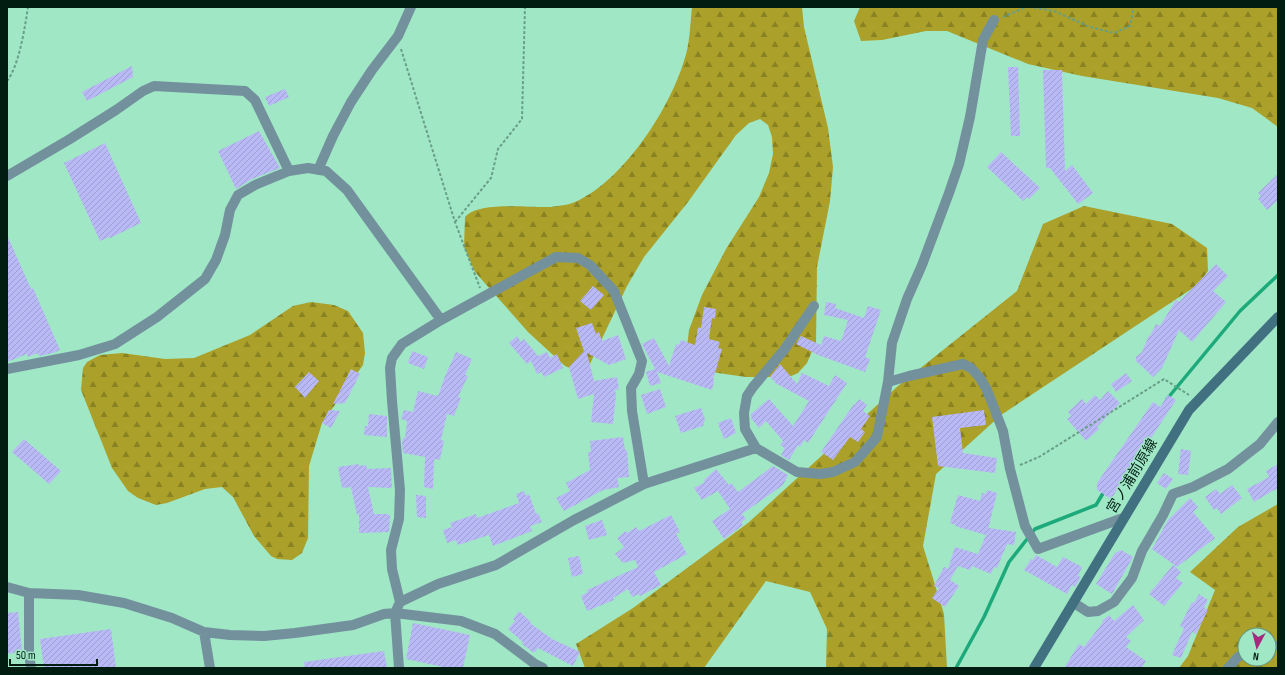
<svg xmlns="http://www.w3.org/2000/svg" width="1285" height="675" font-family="'Sofia Sans Condensed','Noto Sans JP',sans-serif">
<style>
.forest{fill:url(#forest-firs);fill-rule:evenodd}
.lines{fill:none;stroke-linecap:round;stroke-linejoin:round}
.stream{stroke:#1daa7b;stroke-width:3.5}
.building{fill:url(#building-hatch)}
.path{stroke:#689f86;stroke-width:2;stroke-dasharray:3 2;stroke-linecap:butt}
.minor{stroke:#73919d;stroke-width:10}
.secondary{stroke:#417081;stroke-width:10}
.labels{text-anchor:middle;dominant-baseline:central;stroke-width:3;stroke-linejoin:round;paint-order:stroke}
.street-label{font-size:14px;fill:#011d12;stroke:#a0e7c6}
</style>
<defs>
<pattern id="forest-firs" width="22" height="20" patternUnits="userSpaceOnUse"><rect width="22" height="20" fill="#aba029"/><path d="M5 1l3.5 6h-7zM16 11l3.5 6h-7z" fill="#898222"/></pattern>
<pattern id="building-hatch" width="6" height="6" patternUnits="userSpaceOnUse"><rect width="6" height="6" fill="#b9b9f6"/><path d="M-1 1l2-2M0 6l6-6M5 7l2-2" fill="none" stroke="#9d9fd2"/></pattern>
</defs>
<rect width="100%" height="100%" fill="#a0e7c6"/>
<!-- forest -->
<path class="forest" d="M692,7H802L804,27L828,128L833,167L830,201L817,267L816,342L807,363L798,373L789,377H746L704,371L686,355L689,330L702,295L726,249L759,197L769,173L773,154L772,137L768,125L760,119L749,123L736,135L688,202L644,257L627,286L589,366L579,372L565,366L528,332L475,272L464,247L465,217C479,201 530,208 551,207C558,206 568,205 575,202C623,181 669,110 684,61C690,44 690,25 692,7Z
M860,7H1278V127L1252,108L1218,98L1082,76L1028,64L947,31H926L882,40L861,41L854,21Z
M1084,206L1172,224L1207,248L1208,271L1199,284L1001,415L936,474L923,546L944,614L947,668H826L827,629L810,592L766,581L704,668H585L576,644L633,608L748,523L898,386L1017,291L1043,224Z
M311,302L334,305L348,311L363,333L365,353L363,365L322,423L309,466L308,538L302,553L292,560L277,559L271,556L254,536L233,497L222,487L205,489L167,503L156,505L138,498L128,491L112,468L81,390L83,368L87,362L100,355L122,353L165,359L194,358L250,335L293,306Z
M1278,504V668H1179L1188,656L1215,590L1190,572L1238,527ZM1245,635H1269V659H1245Z"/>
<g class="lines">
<!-- stream -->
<path class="stream" d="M1167,399L1240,311L1278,275
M956,668L984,617L1009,562L1035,529L1096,505L1105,490"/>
</g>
<!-- building -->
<path class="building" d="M132,66L133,77L87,101L82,92Z
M1008,67H1018L1020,136H1011Z
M1043,70H1062L1065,171L1072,165L1093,193L1078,204L1050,168H1046Z
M285,89L289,97L269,106L265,97Z
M259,131L280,168L252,179L236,189L218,151Z
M105,143L141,223L110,238L109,237L100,241L64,163Z
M1001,152L1040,188L1029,199L1027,197L1023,201L987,167Z
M1278,174V200L1267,210L1258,199L1261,196L1258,193Z
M7,235L31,289L33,288L60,350L53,353L39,356L38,353L28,357L27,354L7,362Z
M1216,264L1228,276L1213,291L1226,302L1192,342L1179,330L1162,368L1153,377L1136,361V357L1142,352L1149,335L1150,336L1156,324L1160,326L1176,300L1179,302Z
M593,286L604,295L591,310L580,301Z
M826,302L836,304L835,308L864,318L868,306L881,310L865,357L870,359L865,372L818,355L796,344L801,336L821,345L824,336L841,341L848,320L824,315Z
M704,307L716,309L715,319L712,318L709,339L720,342L718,348L722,349L714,377L713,376L714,382L712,390L657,372L661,383L650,386L646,372L655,369L642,344L654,338L669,366L676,344L679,345L681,340L695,345L698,327L701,328Z
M592,323L596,334L599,332L602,341L618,335L626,359L609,365L587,353L594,381L617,377L619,389L615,390L616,395L613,424L591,422L594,394L578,399L569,367L584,351L576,328Z
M517,336L521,342L524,339L538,356L547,352L550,358L557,354L563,368L544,377L541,372L537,374L531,361L527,364L509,343Z
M412,351L428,357L424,369L408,363Z
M456,352L472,359L465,375L468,376L458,397L461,398L454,416L447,414L441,440L444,441L440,460L434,459L433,489L424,487L425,457L403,453L402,443L403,438H405L407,421L401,419L404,410L413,412L418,391L438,396L445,376Z
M780,364L797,384L802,373L829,386L835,375L847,383L808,443L804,440L800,447L798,445L789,460L781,455L785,448L780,445L783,441L766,421L759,428L751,418V414L769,399L793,426L809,401L777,384L770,377Z
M351,369L360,374L345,403L333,404Z
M309,372L319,381L305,398L295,387Z
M1126,373L1132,381L1116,392L1111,384Z
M660,389L666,407L647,414L641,395Z
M1108,391L1120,403L1097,427L1099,429L1086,441L1067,419L1071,416L1068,412L1082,399L1086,404L1095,395L1100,400Z
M1168,395L1176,400L1111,499L1097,490V483L1153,402L1160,407Z
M859,399L867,405L863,411L870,416L861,429L865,432L858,442L850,437L833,460L821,452L854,404L855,405Z
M701,408L705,419L703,426L681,433L675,416Z
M329,410L340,411L331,428L322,423Z
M984,410L986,425L960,428L963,453L997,458L995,473L938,466L932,417Z
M369,414L387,416V437L364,435L365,426H368Z
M731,418L736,433L724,439L718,423Z
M623,437L625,450H627L629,477L617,478L619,487L603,490L564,511L556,498L570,491L566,483L590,470L588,452H591L590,441Z
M24,439L61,471L49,484L12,452Z
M1181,449L1191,451L1188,475L1178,474Z
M359,464V466L366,465L367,469L391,468L392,488L368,487L374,514H388V515H390L389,532L359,533V514L357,515L351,487L342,488L338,467Z
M1278,464V492L1276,489L1254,502L1247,489L1269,477L1266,471Z
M773,466L788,475L783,485L742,514L746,519L741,522L743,525L724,539L712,521L730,509L718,491L702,500L694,488L705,482L704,480L716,469L729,485L731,483L738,492Z
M1164,473L1173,479L1166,489L1157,483Z
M1232,485L1242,498L1221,514L1217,508L1214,510L1205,497L1216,489L1220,494Z
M987,490L997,493L988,530L989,528L1016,532L1014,545L1007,544L997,568L994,567L991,574L972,566L970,570L958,566L950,580L959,586L945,607L932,598L939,588L934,586L944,567L948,569L955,547L978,554L986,535L955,526L956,525L950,523L958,495L980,501L982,493L986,494Z
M524,491L526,496L529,494L536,514L538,513L542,522L530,526L532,531L493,546L489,535L458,545L456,540L447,543L443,530L452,527L450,523L476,514L477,518L519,503L516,494Z
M416,495L426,496V518L417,517Z
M1190,498L1198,507L1193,512L1215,538L1177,567L1152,549L1168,520Z
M671,515L680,532L676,534L687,554L654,572L661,585L640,596L638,594L632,597L628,589L613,598L614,600L587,611L581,596L588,592L587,590L638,567L635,560L623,563L615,554L624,547L617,538L626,531L627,533L636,527L639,531Z
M602,520L607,535L589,540L585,526Z
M1121,550L1133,557L1112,594L1096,584L1115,553Z
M1036,555L1057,567L1063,557L1082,567L1078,576L1081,577L1075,587L1072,585L1067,594L1024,570L1031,559L1033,560Z
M579,556L583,574L572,577L568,558Z
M1173,565L1181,572L1176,578L1183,583L1164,606L1149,594Z
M1199,594L1208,600L1204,608L1208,610L1196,634L1192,632L1181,658L1172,655L1184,628L1180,626L1192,602L1194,603Z
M1133,605L1144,620L1126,637L1131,641L1126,647L1146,661L1142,668H1064L1079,644L1084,647L1103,622L1102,621L1109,615L1114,621Z
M519,611L531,622L530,623L552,639L580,652L573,666L538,648L534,653L522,644L523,642L508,629L515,621L513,619Z
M18,612L22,651L7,654V613Z
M413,623L470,635L463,668H448L406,659Z
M111,629L116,668H44L40,639Z
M384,651L387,668H305L304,662Z"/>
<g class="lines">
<!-- path -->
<path class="path" d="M1029,7L1054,11L1090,27L1114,33L1130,26L1133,11L1132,7
M1003,17L1026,7
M401,49L455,222L480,288
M7,81C19,66 25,27 28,7
M455,222L491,178L498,149L522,119L525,7
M1020,465L1039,457L1164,379L1189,395"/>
<!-- minor -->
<path class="minor" d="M318,170L333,136L351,102L372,70L398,36L411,7
M7,176L70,139L116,110L143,91L154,86L245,91L255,100L289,171
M814,306L784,350L753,387L747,396L744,413L745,429L756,448L797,472L820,474L833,472L855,462L877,437L888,382L909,376L963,364L971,368L980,378L987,390L1003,431L1010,469L1025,526L1038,549L1123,518
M7,369L79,355L115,344L157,317L205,279L216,260L225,235L230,210L238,195L255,185L289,171L308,168L326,171L347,190L441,320
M888,382L892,343L907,299L922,265L949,193L959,164L970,117L983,40L994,20
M7,587L29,593L78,595L124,603L172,618L204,632L230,635L264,636L295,633L353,625L384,614L395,613L461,621L495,634L535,664L543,668
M29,593V653L31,668
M400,602L438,584L496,565L574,520L644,484L756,448
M1074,603L1088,612L1098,611L1114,602L1132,578L1142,551L1163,515L1173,494L1193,487L1228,469L1260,444L1278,422
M204,632L210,668
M1269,646H1278
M399,668L395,613L400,602L392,569L391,550L399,519L400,490L392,401L390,368L392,358L402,344L441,320L556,257L578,258L590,265L614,291L642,361L639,374L631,388L632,411L644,484
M1228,668L1238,657L1245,653"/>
<!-- secondary -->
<path class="secondary" d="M1034,668L1189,410L1278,317"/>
</g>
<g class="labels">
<!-- street labels -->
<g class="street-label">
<text transform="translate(1132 476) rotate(-59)">宮ノ浦前原線</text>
</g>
</g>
<!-- border -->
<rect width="1285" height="675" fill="none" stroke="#011d12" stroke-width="16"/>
<!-- north arrow -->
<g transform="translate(1257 647) rotate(187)"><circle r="19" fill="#a0e7c6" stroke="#60967e"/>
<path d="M0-3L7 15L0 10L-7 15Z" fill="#a5297d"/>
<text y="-6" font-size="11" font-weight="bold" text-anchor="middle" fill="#011d12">N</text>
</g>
<!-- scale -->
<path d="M10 659v6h87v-6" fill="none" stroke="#011d12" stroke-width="2"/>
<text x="16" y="659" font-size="12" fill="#011d12" stroke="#a0e7c6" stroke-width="3" paint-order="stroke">50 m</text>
</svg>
